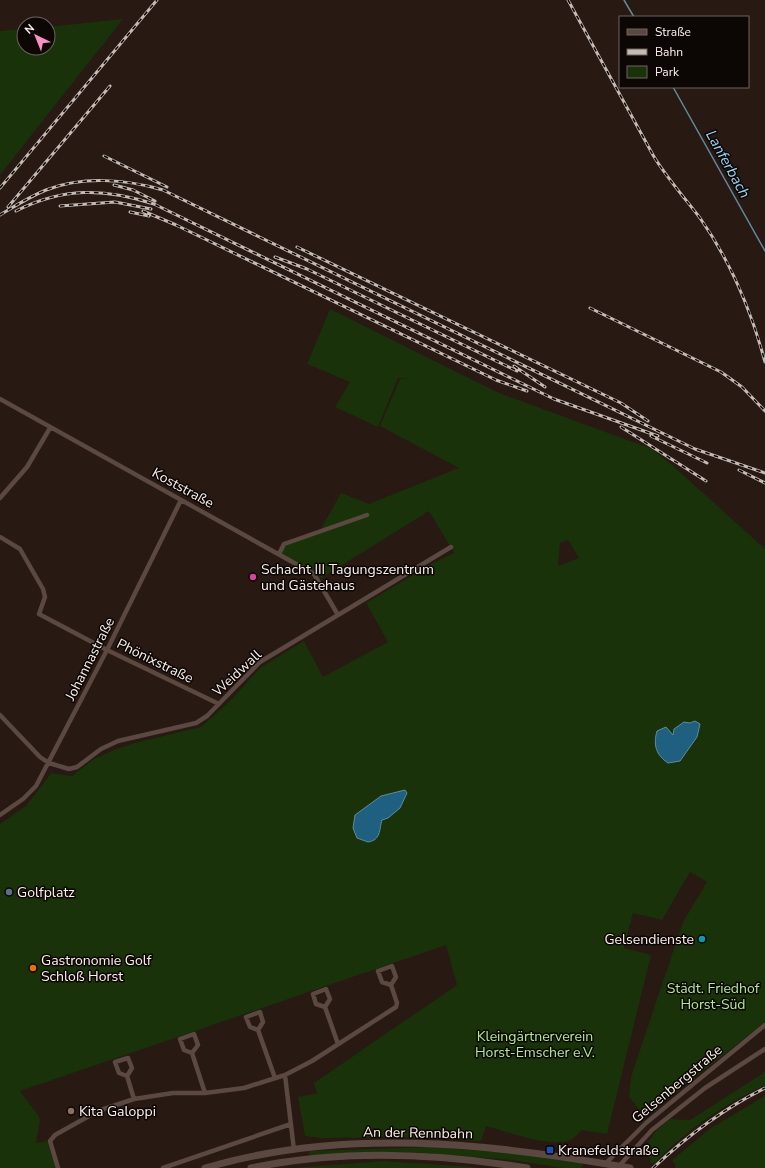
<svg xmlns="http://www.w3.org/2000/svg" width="765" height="1168" font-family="'Nunito Sans',sans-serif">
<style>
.green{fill:#193209;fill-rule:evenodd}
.water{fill:#1f5f7f;stroke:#618aa0}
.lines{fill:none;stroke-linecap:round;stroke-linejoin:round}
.stream{stroke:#618aa0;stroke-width:1.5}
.minor{stroke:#5a4841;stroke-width:4.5}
.secondary{stroke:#5a4841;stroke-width:7}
.rail-casing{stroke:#c6bab5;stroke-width:3}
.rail{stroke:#0c0604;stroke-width:1.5;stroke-dasharray:4.5;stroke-linecap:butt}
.hotel-dot{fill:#d1479c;stroke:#0c0604;stroke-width:1.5}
.service-dot{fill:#5c6f8a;stroke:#0c0604;stroke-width:1.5}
.culture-dot{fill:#0f9aa8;stroke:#0c0604;stroke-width:1.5}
.food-dot{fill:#e8710a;stroke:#0c0604;stroke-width:1.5}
.education-dot{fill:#8d6e63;stroke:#0c0604;stroke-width:1.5}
.transit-dot{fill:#1a4fb4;stroke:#0c0604;stroke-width:1.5}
.labels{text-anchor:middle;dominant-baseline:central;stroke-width:3;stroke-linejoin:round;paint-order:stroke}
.street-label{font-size:14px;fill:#fbf0ec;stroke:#0c0604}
.poi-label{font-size:14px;fill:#fbf0ec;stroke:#0c0604;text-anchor:start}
.park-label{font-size:14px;fill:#b0eb92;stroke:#0c0604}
.water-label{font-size:15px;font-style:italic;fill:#99d6f9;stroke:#0c0604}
</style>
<rect width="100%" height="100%" fill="#281913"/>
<!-- green -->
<path class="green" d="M123,19L0,175V31L24,29V48H48V27Z
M330,309L499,393L652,449L672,465L765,549V1022L645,1117L629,1097L631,1077L683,922L707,882L690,872L662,920L633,913L624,948L651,955L607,1134L581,1130C578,1134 573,1140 567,1141C549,1147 505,1131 486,1126L481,1141L406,1137L322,1138L305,1136L298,1097L317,1093L314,1083L457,985L446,945L20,1091L38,1115L40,1120L36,1143L47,1141L56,1168H0V824L27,805L51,773L72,776L94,759L114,750L134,743L201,727L230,701L261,667L304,641L323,677L388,642L366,603L433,563L454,553L429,511L318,580L314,574L279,554L284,544L319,532L341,493L369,504L459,468L380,426L400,379L408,378H398L378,427L335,407L350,382L307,364ZM568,540L579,558L558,566L560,543Z
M765,1072V1085C724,1104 685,1131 654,1164L650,1162L648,1142L657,1130L670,1119L690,1120Z
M765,1096V1168H675V1164L672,1160L711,1128Z
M433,1147L524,1154L584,1163L581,1168H563L512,1160L412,1152L310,1156L309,1151Z
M384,1161L472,1167L478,1168H293Z"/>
<!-- water -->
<path class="water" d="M695,721L700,724L697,737L680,761L668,763C656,755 653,745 657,731L666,727L673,735L674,729L684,722L690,723Z
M405,790L407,793L400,808L388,818L382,820C379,830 381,840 368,842L357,838L353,828L355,815L381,796Z"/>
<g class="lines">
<!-- stream -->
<path class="stream" d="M624,0L634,17
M673,87L765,251"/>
<!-- minor -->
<path class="minor" d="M0,399L314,574L338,615
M0,498L27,467L50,428
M0,537L20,549L43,589L45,597L39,614L107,650L219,704
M279,554L284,544L367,515
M0,715L40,757L49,763L69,769L77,767L101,749L118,741L196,723L207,716L260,662L451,547
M0,815L23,799L36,786L107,650L181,500
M325,1007L316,1004L313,994L326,989L330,999L325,1007L338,1044
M258,1030L250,1027L246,1017L260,1012L263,1022L258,1030L275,1078
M192,1053L184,1050L180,1039L194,1034L198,1045L192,1053L205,1093
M285,1075L294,1150
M127,1076L119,1073L115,1062L128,1058L132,1068L127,1076L134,1099
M606,1163L646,1123L765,1025
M619,1166L652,1130L705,1088L765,1049
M58,1168L50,1141L55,1135L98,1111L134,1099L173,1093H205L244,1088L285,1075L312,1061L396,1007L397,1003L391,985L396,977L392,966L378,971L382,982L391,985
M163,1168L291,1124"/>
<!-- secondary -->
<path class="secondary" d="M205,1168C343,1127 491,1143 630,1168
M251,1168C342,1149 436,1153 527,1168"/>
<!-- rail casing -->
<g class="rail-casing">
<path id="rail" d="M568,0L653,155C666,177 684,197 700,218C731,262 751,310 765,362
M104,156L167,187
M114,185L133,190L155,201
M0,188L157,0
M60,206L115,202L151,209
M8,207L110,86
M16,211C63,187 105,188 154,204L554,399L658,436
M143,211L176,225L496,380L527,391
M130,212L149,216
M0,215C15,206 29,197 46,190C82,176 126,179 163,190L695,449L765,473
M297,247L621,403L648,421
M275,257L307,269L517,371
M590,308L721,372L742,387L765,411
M514,366L545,387
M621,427L706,481
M651,436L707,463
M739,470L765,483
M653,1168C687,1136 723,1109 765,1088"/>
</g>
<!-- rail -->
<use href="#rail" class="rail"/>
</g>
<!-- markers -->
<circle class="hotel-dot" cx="253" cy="577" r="4"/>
<circle class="service-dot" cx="9" cy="892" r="4"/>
<circle class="culture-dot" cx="702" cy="939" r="4"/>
<circle class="food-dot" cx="33" cy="968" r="4"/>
<circle class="education-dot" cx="71" cy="1111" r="4"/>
<rect class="transit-dot" x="546" y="1146" width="8" height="8" rx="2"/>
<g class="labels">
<!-- street labels -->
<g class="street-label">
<text transform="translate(183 488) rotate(29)">Koststraße</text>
<text transform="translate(90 659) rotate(-63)">Johannastraße</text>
<text transform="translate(155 661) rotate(26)">Phönixstraße</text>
<text transform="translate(237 673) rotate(-43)">Weidwall</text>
<text transform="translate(677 1084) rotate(-40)">Gelsenbergstraße</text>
<text transform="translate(418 1133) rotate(1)">An der Rennbahn</text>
</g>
<!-- poi labels -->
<g class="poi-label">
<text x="261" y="569">Schacht III Tagungszentrum<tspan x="261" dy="16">und Gästehaus</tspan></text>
<text x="17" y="892">Golfplatz</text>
<text x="694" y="939" text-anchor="end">Gelsendienste</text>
<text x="41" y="960">Gastronomie Golf<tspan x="41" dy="16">Schloß Horst</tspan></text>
<text x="79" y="1111">Kita Galoppi</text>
<text x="558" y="1150">Kranefeldstraße</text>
</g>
<!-- park labels -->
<g class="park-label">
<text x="713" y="988">Städt. Friedhof<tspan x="713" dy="16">Horst-Süd</tspan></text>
<text x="535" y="1036">Kleingärtnerverein<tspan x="535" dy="16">Horst-Emscher e.V.</tspan></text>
</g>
<!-- water labels -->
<g class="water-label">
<text transform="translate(728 164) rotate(61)">Lanferbach</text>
</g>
</g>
<!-- legend -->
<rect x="619" y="16" width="130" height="72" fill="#0c0604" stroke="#6c6461"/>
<rect x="627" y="29" width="20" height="6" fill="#5a4841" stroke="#6c6461"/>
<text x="655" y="36" font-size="12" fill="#fbf0ec">Straße</text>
<rect x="627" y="49" width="20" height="6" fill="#c6bab5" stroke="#6c6461"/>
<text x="655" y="56" font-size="12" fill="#fbf0ec">Bahn</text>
<rect x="627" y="66" width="20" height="12" fill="#193209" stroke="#6c6461"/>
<text x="655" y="76" font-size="12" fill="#fbf0ec">Park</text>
<!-- north arrow -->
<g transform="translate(36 36) rotate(317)"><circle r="19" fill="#0c0604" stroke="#6c6461"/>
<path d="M0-3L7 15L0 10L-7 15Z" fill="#fb8fc4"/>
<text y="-6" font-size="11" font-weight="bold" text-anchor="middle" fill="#fbf0ec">N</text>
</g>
</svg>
